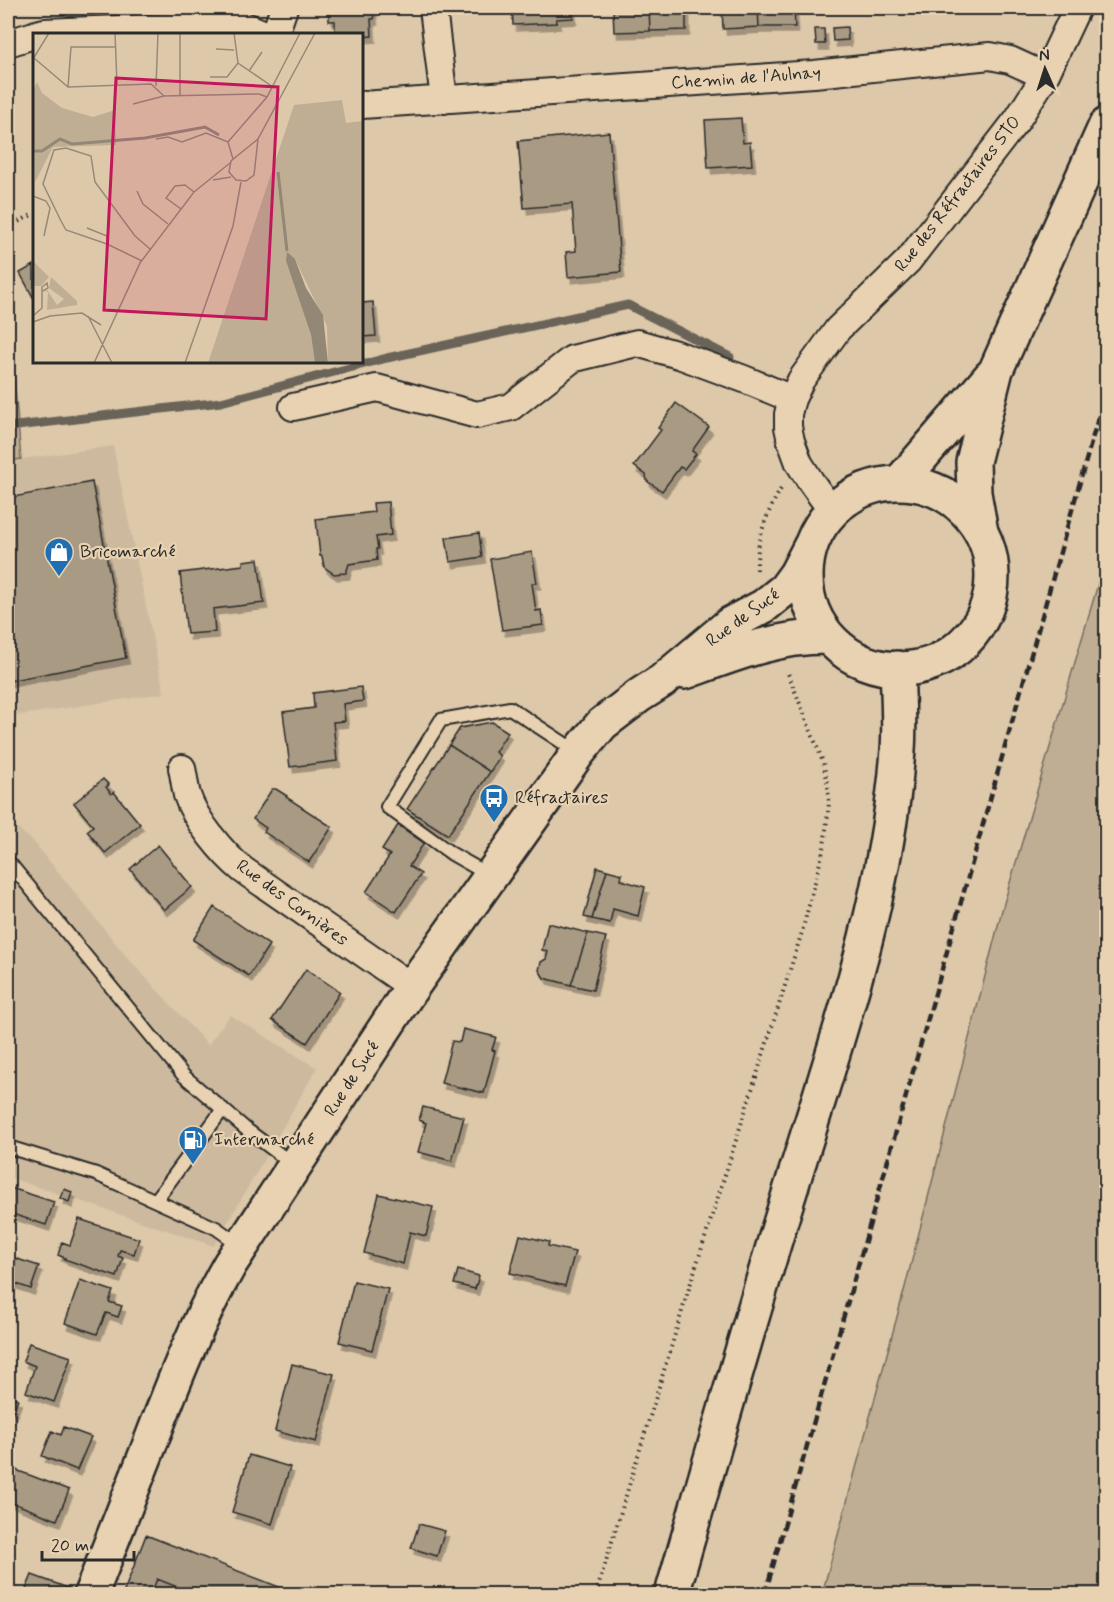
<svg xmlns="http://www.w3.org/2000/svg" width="1114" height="1602" font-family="Mynerve,sans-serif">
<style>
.built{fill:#cdba9e}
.green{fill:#bfae94;stroke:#756c60;stroke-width:1.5}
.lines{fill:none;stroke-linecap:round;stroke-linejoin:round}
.stream{stroke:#696358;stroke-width:9}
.building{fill:#a89a83;stroke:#2b2b2b;stroke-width:1.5;filter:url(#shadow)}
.lane-casing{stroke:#2b2b2b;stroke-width:16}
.street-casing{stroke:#2b2b2b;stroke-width:30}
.secondary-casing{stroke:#2b2b2b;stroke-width:38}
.path{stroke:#2b2b2b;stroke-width:4;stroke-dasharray:1.5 4.5;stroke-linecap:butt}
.lane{stroke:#e8d2b1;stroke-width:12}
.street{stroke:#e8d2b1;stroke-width:26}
.secondary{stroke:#e8d2b1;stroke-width:33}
.rail{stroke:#2b2b2b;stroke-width:4.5;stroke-dasharray:9 4.5;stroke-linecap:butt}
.labels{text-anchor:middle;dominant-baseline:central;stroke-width:4.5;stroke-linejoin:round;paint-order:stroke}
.street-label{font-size:18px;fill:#2b2b2b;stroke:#e8d2b1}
.poi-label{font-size:18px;fill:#2b2b2b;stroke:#e8d2b1;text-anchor:start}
.inset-river{fill:none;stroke:#938876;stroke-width:3}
.inset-road{fill:none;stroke:#968977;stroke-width:1.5}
.view{fill:#c2185b;fill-opacity:0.15;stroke:#c2185b;stroke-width:3}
.inset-edge{fill:none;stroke:#2b2b2b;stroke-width:3}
</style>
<defs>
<filter id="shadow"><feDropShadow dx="3.5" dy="6" stdDeviation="0" flood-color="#0004"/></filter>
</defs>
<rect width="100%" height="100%" fill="#ddc8a9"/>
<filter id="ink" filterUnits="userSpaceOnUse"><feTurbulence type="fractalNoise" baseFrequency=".0167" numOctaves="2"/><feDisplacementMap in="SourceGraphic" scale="12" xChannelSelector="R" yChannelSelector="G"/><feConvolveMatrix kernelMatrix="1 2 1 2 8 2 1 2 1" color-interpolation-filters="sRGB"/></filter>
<g filter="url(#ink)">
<!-- built -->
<path class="built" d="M113,446L164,693L8,717V461Z
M8,821L33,841L126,956L208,1045L230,1015L317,1068L214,1246L8,1177Z"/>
<!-- green -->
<path class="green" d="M8,304L21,459L8,461Z
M1106,557V1594H822L904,1291L1002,910Z"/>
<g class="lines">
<!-- stream -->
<path class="stream" d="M8,427L221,402L387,358L628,305L730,357"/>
</g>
<!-- building -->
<path class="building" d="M328,8H373L374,19H371L372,36L362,37V34H335V21H329Z
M512,8H572L573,18L556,19L557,23L513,25Z
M613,8H649L650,31L614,32Z
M649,8H686V30L650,31Z
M722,8H758L759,27L723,29Z
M758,8H794L795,27H759Z
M847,27L848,40L833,41L832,28Z
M815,29H824L825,44H816Z
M741,118L743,143L750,142L752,165L708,168L705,120Z
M609,132L621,272L568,277L566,252L576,251L572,204L524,208L518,141Z
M34,265V297H33L20,273Z
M373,302L376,336L362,337V303Z
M676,403L709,427L692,451L696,454L684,469L680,467L662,491L647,481L646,475L634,466L661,430L658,428Z
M92,482L126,658L8,681V498Z
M388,502L391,535L376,537L378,549H376L377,560L349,564L346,573L334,574L324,567L322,556H320L316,519L374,512L373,503Z
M479,533L482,557L450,562L446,538Z
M532,552L537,583H532L536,611L541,610L543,625L502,630L490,559Z
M258,559L264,603L213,609L215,632L187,634L180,573L243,565V561Z
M361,687L363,701L343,704L345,721L333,722L337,761L290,767L283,712L314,708L313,693Z
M492,722L508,732L495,752L500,756L490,772L449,745L460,728Z
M449,745L490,772L448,835L407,809Z
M103,779L109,785L106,787L111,794L114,792L140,824L105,853L87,831L93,826L74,803Z
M272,789H276L287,796L286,797L332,827L309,862L264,832L266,828L253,819Z
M398,825L424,843L409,866L421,874L396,912L366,892L390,855L382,850Z
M158,845L192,887L164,910L130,869Z
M597,867L607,870L592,919L584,917Z
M607,870L622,874L621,880L645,887L638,916L613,909L610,923L592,919Z
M214,907L269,945L249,976L193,940Z
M548,923L588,933L571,985L544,978L539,970L541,962L546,959L548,952L542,950Z
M588,933L606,937L593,990L571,985Z
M306,969L340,992L307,1043L272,1020Z
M463,1029L496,1037L492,1050L495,1051L484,1093L441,1083L452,1041L460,1042Z
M423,1107L464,1117L452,1161L418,1152L426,1123L419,1120Z
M8,1187L54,1202L46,1225L9,1213L8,1211Z
M64,1189L72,1192L69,1202L60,1198Z
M379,1194L433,1207L426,1236L410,1232L403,1264L364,1253Z
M79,1219L139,1239L134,1254L120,1250L118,1256L123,1258L117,1277L64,1259L65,1258L58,1255L62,1242L70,1245Z
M520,1235L549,1242L548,1246L575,1252L565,1286L510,1273Z
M8,1256L39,1266L31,1289L8,1281Z
M458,1270L479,1276L475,1289L454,1284Z
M80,1280L113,1291L109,1302L122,1306L118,1317L106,1313L97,1334L65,1323Z
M354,1281L388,1289L372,1350L339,1342Z
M29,1343L71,1357L54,1402L26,1392L35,1366L23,1361Z
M292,1364L334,1374L316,1442L275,1431Z
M8,1395L18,1399L11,1417L8,1416Z
M64,1427L91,1437L77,1470L42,1456L52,1431L61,1435Z
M249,1455L290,1467L272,1524L232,1512Z
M8,1467L69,1490L57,1520L8,1501Z
M419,1524L445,1531L437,1556L411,1548Z
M146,1535L297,1594H195L157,1579L151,1594H123Z
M32,1575L68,1588L65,1594H24Z"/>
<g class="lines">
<!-- lane casing -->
<g class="lane-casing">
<path id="lane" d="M8,861L184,1076L247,1130L294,1165
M489,875L452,854L387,807L441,720L510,708L577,752
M8,1147L96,1174L216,1228L240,1245
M156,1200L223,1109"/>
</g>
<!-- street casing -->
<g class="street-casing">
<path id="street" d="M433,8L444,100
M36,34L44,32L241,24L265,34
M275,34L284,8
M8,43L34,35
M362,105L814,74L990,56L1010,60L1045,76
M293,407L377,388L477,415L511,407L572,359L637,343L679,355L744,379L792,399
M832,511L811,482L799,463L791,441L788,427V414L792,399L801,380L838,329L908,261L1017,120L1045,76L1077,8
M182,768C184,777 185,787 187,795C195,820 223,854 243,870L412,987"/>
</g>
<!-- secondary casing -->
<g class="secondary-casing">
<path id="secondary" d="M899,483L991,376
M806 576a93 93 0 1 1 186 0a93 93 0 1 1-186 0Z
M981,532L974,493L973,462L996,370L1106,125
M685,672C732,655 778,636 828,637
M91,1594C110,1546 129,1497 148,1449C172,1386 196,1323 230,1264L412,987L578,753L602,724L640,695L662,681L730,624L764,606L785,589L796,574L811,545
M672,1594C711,1459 749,1323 791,1188C835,1045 887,901 898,750C900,723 898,696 897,668"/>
</g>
<!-- path -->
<path class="path" d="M8,227L34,214
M757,570C756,539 767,512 782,487
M596,1594L686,1298L802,932L824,847L829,803L828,785L823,762L787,671"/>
<!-- lane -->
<use href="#lane" class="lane"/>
<!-- street -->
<use href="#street" class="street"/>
<!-- secondary -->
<use href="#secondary" class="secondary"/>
<!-- rail -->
<path class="rail" d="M765,1594L1106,390"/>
</g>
</g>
<!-- icons -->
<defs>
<g id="shop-pin" transform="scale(1.5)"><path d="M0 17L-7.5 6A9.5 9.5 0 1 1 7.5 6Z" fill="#1f6fb2" stroke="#e8d2b1"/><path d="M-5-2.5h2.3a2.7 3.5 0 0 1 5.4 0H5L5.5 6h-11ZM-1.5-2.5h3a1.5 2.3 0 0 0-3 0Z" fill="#fff"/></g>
<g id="bus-pin" transform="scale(1.5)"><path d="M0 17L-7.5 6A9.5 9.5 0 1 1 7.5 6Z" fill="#1f6fb2" stroke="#e8d2b1"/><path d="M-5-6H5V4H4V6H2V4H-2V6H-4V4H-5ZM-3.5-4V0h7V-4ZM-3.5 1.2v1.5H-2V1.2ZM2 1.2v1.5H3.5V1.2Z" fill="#fff"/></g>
<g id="fuel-pin" transform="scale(1.5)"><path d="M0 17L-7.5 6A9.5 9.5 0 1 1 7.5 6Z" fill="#1f6fb2" stroke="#e8d2b1"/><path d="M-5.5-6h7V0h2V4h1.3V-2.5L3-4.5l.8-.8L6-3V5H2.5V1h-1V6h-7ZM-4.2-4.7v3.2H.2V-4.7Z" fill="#fff"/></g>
</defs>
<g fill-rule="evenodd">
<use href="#shop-pin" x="59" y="552"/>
<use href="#bus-pin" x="494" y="798"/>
<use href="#fuel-pin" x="193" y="1140"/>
</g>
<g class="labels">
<!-- street labels -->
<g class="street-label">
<text transform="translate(746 78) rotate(-4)">Chemin de l'Aulnay</text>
<text transform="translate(958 194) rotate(-52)">Rue des Réfractaires STO</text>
<text transform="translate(743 618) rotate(-36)">Rue de Sucé</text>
<text transform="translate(292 903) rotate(36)">Rue des Cornières</text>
<text transform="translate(352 1079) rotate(-57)">Rue de Sucé</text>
</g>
<!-- poi labels -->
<g class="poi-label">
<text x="80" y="552">Bricomarché</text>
<text x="515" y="798">Réfractaires</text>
<text x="214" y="1140">Intermarché</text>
</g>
</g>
<!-- overview -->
<g transform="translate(33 33)">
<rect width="330" height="330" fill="#ddc8a9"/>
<path d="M4,49L9,60L29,75L60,84L82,77L83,112L20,114L2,149L0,57ZM309,67L313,90L330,88V330H295L294,293L262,226L253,228L278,302L282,330H175L261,72ZM0,228L16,244L8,253H0ZM18,244L44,268V272L14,277L15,259L12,258L14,257L24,272L31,266L16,255Z" fill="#bfae94"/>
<path d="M254,219L262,226L273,255L290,282L295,330H282L278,302L253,228Z" fill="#938876"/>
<path class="inset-river" d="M0,118H9L27,106L39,111L112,105L172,94L186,102M245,139L254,218"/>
<path class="inset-road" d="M82,0L84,51M147,0V63M201,0L205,30L240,54M183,16L201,17M1,25L35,54L118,51L131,63L226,61L234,64M0,26L16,0M216,38L229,19M177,44H194L205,30M123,53L125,0M35,54L38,14H82M100,71L131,63M123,106L135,104L149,109L173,100L195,109M225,106L198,128L196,139L203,147L213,148L221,142L225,106L282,0M200,126L195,109L234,64L267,0M180,147L198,144M104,158L110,171L135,191M0,163L13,168L17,175L11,203M148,176L133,165L142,153L152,152L161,159M54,195L74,203V211L109,228M74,211L33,197L28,188L10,151L21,117L33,115L58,123L62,149L102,203L117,216M0,283L9,275V254L14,250L15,255L10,258M55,283L79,330M0,289L17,283L49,280L68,292M61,330L107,230L161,159L197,130M152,330L200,193L208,149"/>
<path class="view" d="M83,45L245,54L233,286L71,277Z"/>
<rect width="330" height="330" class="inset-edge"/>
</g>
<!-- margin -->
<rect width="1114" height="1602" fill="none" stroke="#e8d2b1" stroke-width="30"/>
<rect x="15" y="15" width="1084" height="1572" fill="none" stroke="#2b2b2b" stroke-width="2" filter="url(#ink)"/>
<!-- north arrow -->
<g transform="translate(1045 69) rotate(357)" stroke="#e8d2b1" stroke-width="4.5" paint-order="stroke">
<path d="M0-4.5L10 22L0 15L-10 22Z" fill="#2b2b2b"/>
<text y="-9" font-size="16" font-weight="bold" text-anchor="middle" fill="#2b2b2b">N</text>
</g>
<!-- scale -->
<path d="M42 1551v9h92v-9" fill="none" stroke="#2b2b2b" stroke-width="3"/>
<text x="51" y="1551" font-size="18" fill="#2b2b2b" stroke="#e8d2b1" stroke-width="4.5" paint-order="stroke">20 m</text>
</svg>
